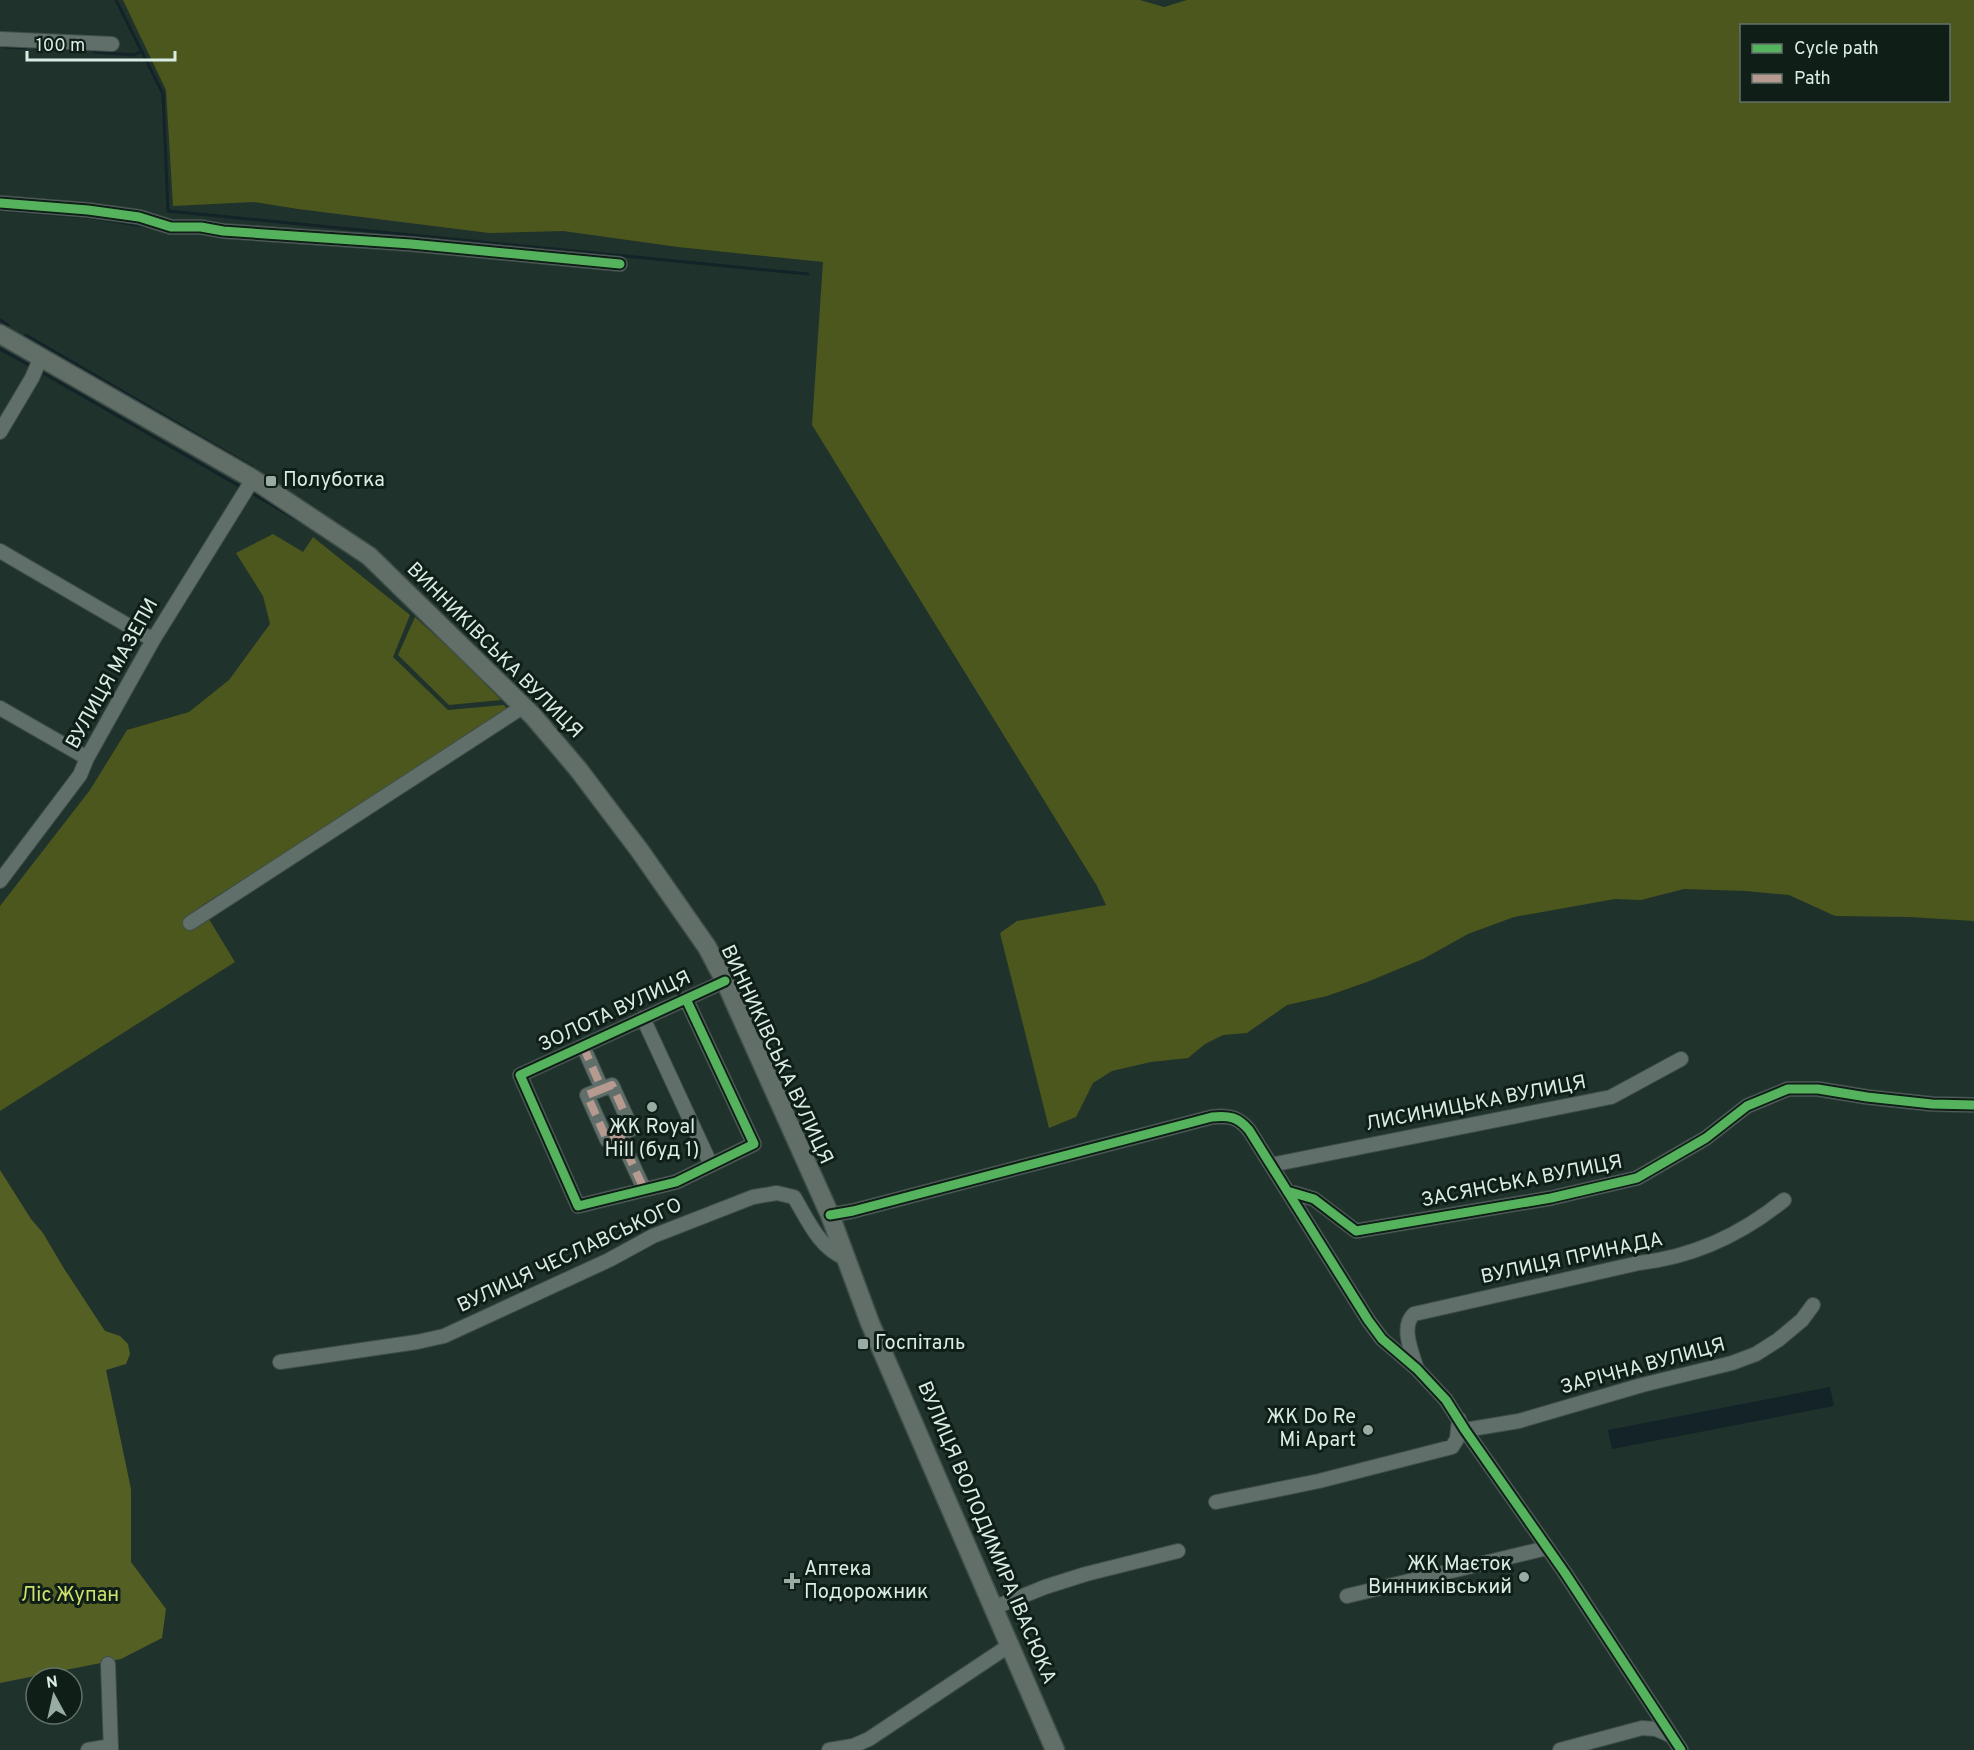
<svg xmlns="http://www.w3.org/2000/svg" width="1974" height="1750" font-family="Overpass,sans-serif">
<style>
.green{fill:#4c571d;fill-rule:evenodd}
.forest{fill:#545f24}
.water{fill:#132327}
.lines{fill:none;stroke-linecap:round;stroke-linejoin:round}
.stream{stroke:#132327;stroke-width:3}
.minor-casing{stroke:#404f4a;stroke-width:16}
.major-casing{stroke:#404f4a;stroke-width:21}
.minor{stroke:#616f6a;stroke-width:14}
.major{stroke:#616f68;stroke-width:18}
.quiet{stroke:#b69a8f;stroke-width:8;stroke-dasharray:15 8;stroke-linecap:butt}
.cycleway-casing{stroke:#101e18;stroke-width:13}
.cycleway{stroke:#56b35d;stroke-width:9}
.poi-dot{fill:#99aca4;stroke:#101e18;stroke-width:2}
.labels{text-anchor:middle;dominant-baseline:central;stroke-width:6;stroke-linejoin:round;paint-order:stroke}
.poi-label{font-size:20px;fill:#daede5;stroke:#101e18;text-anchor:start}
.street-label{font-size:20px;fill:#daede5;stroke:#101e18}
.park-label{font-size:20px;fill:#cee26d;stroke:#101e18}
</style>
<rect width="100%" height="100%" fill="#20322c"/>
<!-- green -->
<path class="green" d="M123,0H1140L1164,7L1187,0H1974V921L1909,917L1835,916L1789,895L1746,891L1684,889L1641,900L1615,899L1514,917L1468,934L1423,959L1367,982L1327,996L1287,1005L1247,1033L1223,1035L1205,1044L1188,1058L1151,1062L1112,1071L1093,1083L1076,1117L1049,1128L1000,933L1017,921L1106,905L1097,886L812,425L823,262L678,247L563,231L489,233L298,209L254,202L173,206L166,90ZM1742,26H1948V100H1742Z
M273,534L303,552L313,537L410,615L393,657L448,710L504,705L509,712L201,906L235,962L0,1111V906L90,790L127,730L189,712L229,680L270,624L263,596L236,553Z
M415,617L459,657L501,700L449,705L398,655Z"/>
<!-- forest -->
<path class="forest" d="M0,1170L31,1219L43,1233L63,1267L105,1331L120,1336L128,1344L130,1354L126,1364L106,1370L131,1489V1562L166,1609L162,1638L121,1659L0,1683Z"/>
<!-- water -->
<path class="water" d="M1830,1387L1834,1406L1612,1449L1608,1430Z"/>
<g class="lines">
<!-- stream -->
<path class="stream" d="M116,0L163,94L168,211L808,274
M5,47L26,48
M34,48L57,50
M70,51L81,52
M94,52L134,55L142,51
M0,210L87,217L150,227
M0,320L8,325
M26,335L252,467
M0,349L29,365
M43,373L239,486
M253,494L301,522"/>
<!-- minor casing -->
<g class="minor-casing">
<path id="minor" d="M0,39L112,44
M0,203L88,210L139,217L171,227H201L223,231L411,244L620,264
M0,432L32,378L41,357
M0,551L153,640
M0,708L87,758
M0,881L80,775L87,758L153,640L253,479
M190,923L524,706
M686,999L754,1144L676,1182L578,1206L520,1075C588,1044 657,1012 725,981
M643,1018L711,1165
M583,1046L602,1089L612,1085L632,1129L619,1135L644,1189
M602,1089L587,1095L607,1140L619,1135
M1271,1165L1611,1097L1681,1059
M1287,1191L1314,1199L1356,1231L1551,1198L1637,1178L1706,1138L1747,1106L1788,1089H1818L1867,1097L1932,1104L1974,1105
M830,1215L853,1211L1212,1117C1229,1115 1238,1117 1249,1130L1368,1320L1382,1339L1417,1369L1446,1400L1465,1430L1565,1573L1681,1750
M280,1362L417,1342L444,1336L609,1260L653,1236L753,1197L777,1193L794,1197C808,1220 819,1248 845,1258
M1417,1369C1412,1353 1400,1326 1414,1314L1639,1263C1693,1257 1741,1235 1784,1200
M1465,1430L1519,1421L1642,1385L1732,1363L1756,1354L1778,1340L1802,1320L1813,1305
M1216,1502L1319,1481L1452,1447L1457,1439L1459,1419
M1347,1596L1547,1548
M993,1608L1045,1587L1086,1574L1178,1551
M108,1664L111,1750
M88,1750L111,1746
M829,1750L853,1746L869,1739L1010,1645
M1560,1750L1642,1728L1656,1729L1672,1736"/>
</g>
<!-- major casing -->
<g class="major-casing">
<path id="major" d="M0,334L253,479L369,556L533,716L578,769L640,851L707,947L725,981L830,1215L870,1323L1055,1750"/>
</g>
<!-- minor -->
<use href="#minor" class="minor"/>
<!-- major -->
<use href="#major" class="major"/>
<!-- quiet -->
<path class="quiet" d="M583,1046L602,1089L612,1085L632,1129L619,1135L644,1189
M602,1089L587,1095L607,1140L619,1135"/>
<!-- cycleway casing -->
<g class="cycleway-casing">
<path id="cycleway" d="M0,203L88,210L139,217L171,227H201L223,231L411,244L620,264
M686,999L754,1144L676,1182L578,1206L520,1075C588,1044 657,1012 725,981
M1287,1191L1314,1199L1356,1231L1551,1198L1637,1178L1706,1138L1747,1106L1788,1089H1818L1867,1097L1932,1104L1974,1105
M830,1215L853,1211L1212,1117C1229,1115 1238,1117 1249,1130L1368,1320L1382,1339L1417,1369L1446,1400L1465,1430L1565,1573L1681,1750"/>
</g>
<!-- cycleway -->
<use href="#cycleway" class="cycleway"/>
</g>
<!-- markers -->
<g class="poi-dot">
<rect x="265" y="475" width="12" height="12" rx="3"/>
<circle cx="652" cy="1107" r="6"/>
<rect x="857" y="1338" width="12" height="12" rx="3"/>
<circle cx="1368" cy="1430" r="6"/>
<circle cx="1524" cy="1577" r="6"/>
<path d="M789 1572h6v6h6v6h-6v6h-6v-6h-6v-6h6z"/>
</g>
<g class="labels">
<!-- poi labels -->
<g class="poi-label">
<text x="283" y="481">Полуботка</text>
<text x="652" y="1128" text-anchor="middle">ЖК Royal<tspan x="652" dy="23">Hill (буд 1)</tspan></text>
<text x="875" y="1344">Госпіталь</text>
<text x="1356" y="1418" text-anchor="end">ЖК Do Re<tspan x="1356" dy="23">Mi Apart</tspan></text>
<text x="1512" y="1565" text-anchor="end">ЖК Маєток<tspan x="1512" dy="23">Винниківський</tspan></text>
<text x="804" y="1570">Аптека<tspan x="804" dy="23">Подорожник</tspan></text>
</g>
<!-- street labels -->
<g class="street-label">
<text transform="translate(494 651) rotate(45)">ВИННИКІВСЬКА ВУЛИЦЯ</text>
<text transform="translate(113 674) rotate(-61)">ВУЛИЦЯ МАЗЕПИ</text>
<text transform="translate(615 1012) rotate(-25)">ЗОЛОТА ВУЛИЦЯ</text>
<text transform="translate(776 1055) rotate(65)">ВИННИКІВСЬКА ВУЛИЦЯ</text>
<text transform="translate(1476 1104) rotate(-11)">ЛИСИНИЦЬКА ВУЛИЦЯ</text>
<text transform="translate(1522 1182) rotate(-11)">ЗАСЯНСЬКА ВУЛИЦЯ</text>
<text transform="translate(570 1256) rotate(-25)">ВУЛИЦЯ ЧЕСЛАВСЬКОГО</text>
<text transform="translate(1572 1259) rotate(-12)">ВУЛИЦЯ ПРИНАДА</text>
<text transform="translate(1643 1367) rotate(-15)">ЗАРІЧНА ВУЛИЦЯ</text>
<text transform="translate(986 1533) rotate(67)">ВУЛИЦЯ ВОЛОДИМИРА ІВАСЮКА</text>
</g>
<!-- park labels -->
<g class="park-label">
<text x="70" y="1596">Ліс Жупан</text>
</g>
</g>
<!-- legend -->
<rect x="1740" y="24" width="210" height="78" fill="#101e18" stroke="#61716a" stroke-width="1.5"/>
<rect x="1752" y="44" width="30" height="9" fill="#56b35d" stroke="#61716a" stroke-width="1.5"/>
<text x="1794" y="54" font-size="18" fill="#daede5">Cycle path</text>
<rect x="1752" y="74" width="30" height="9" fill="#b69a8f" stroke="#61716a" stroke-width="1.5"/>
<text x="1794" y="84" font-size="18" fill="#daede5">Path</text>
<!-- north arrow -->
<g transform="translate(54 1696) rotate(352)"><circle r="28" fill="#101e18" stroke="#61716a" stroke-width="1.5"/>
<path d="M0-4.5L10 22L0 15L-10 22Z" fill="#99aca4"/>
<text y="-9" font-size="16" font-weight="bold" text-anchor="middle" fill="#daede5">N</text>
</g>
<!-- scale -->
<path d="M27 51v9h148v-9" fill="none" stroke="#daede5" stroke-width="3"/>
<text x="36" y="51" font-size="18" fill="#daede5" stroke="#101e18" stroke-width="4.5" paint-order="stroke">100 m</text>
</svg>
